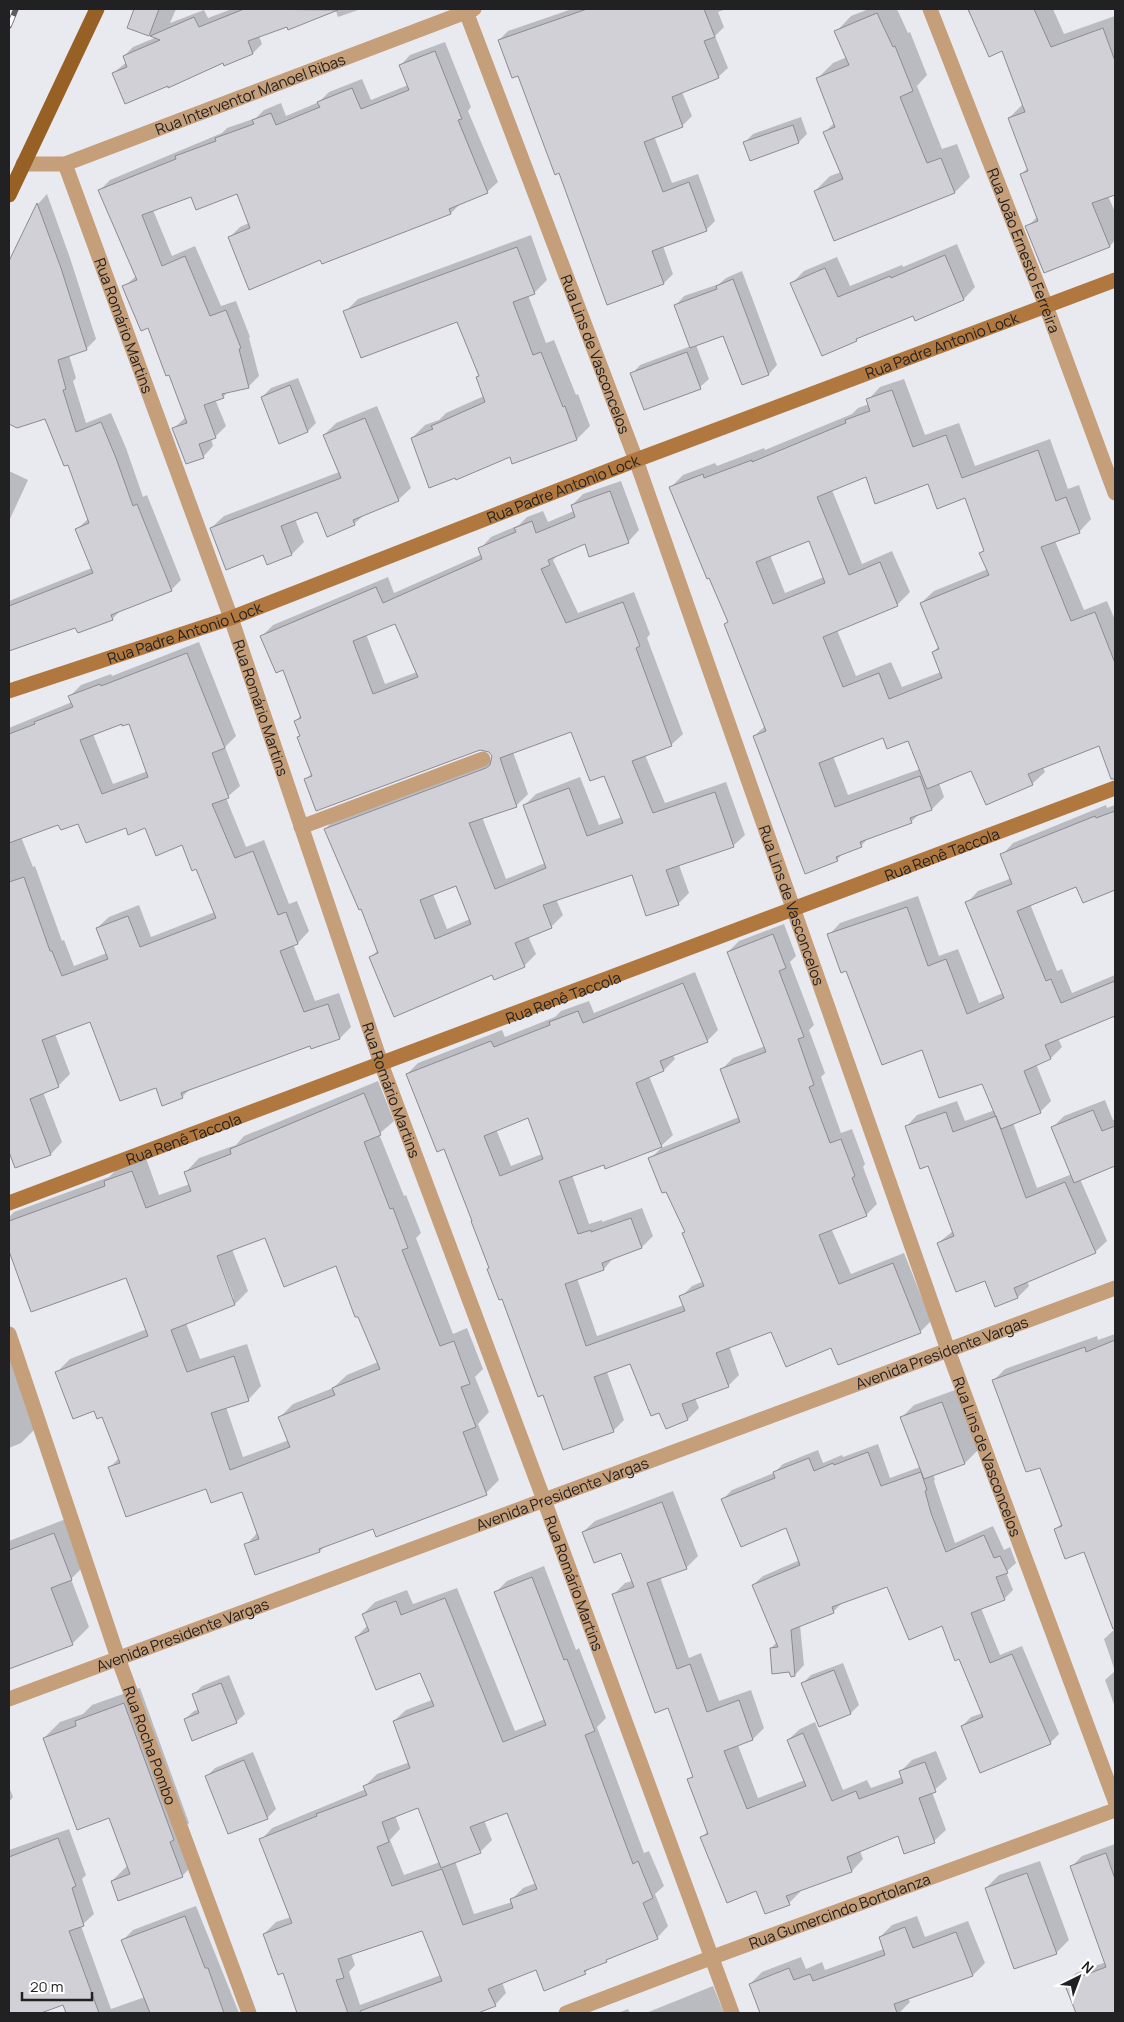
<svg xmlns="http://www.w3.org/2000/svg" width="1124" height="2022" font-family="Manrope,sans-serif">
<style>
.shadow{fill:#0003;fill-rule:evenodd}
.building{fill:#d1d0d6;stroke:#8d8b91;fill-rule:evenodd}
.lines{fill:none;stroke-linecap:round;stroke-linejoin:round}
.minor{stroke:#c59e7a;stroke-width:15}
.tertiary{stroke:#c59e7a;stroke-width:15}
.secondary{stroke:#b0783f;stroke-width:15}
.primary{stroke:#976025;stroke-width:15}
.rail-casing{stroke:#5d5d60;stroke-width:5.5}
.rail{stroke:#fff;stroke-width:4;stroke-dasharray:11;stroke-linecap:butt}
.labels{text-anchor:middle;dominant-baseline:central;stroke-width:4;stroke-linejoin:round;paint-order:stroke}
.street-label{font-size:15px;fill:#212123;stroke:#fff}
</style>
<rect width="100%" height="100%" fill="#e9eaf0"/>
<!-- shadow -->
<path class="shadow" d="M135,9H176L170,23L204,10L208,18L232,9H361L338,17L336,11L289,28L288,25L259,36L262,44L253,53L224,64L223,62L113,73L127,62L124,56L133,47L157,37L129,28Z
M572,9H726L718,12L724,27L715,36L728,68L718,77L682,92L692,116L682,126L654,136L672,183L698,174L715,221L706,230L663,246L673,274L664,283L560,171L518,74L499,40L508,31Z
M869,9H897L908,33L910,32L927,75L917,86L942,149L957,144L970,177L955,192L815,191L830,176L841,172L825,132L835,122L817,79L833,63L847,57L836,32L851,16Z
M967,9H1053L1064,34L1115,16V193L1108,196L1115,212V240L1110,246L1045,271L1027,227L1038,216L1021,174L1028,168L1009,118L1023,104L1003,50L971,14L970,15Z
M445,42L471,107L468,111L498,182L487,192L461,203L451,213L322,262L321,259L230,237L240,227L249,223L238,193L191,195L153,210L172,256L195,246L221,306L236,301L250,337L249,338L259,376L248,387L228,392L223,397L215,399L226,426L215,437L211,438L213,446L203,457L174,428L186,417L170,374L149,326L124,287L136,276L100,190L110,180L222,133L227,128L256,118L264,110L281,103L286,116L319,102L329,92L362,79L371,100L408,85L400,66L410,55Z
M801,117L807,134L799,142H745L753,134Z
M47,194L70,258L96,339L86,349L69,355L76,378L73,381L86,423L111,413L126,448L143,497L147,495L181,580L171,590L122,609L112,619L76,626L9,650V601L92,568L77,529L88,519L69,463L46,417L17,426L9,422V264L38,204Z
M531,235L547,280L534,293L528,295L546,343L554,340L576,395L578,394L590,426L577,439L510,456L412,438L425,425L439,420L446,413L484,396L477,377L480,375L458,321L345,312L358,299Z
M957,244L975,287L964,299L916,319L914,314L861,336L856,340L792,283L804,271L837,257L850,286L902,265L903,267Z
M742,271L777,365L769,374L743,384L724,334L696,345L709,379L700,387L645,408L632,374L640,365L691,346L676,305L684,296L719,284L726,278Z
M298,378L316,423L308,431L262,397L271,388Z
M904,379L925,435L959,423L975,466L1050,439L1068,489L1079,485L1091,519L1079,532L1055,541L1084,610L1107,601L1115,620V755L1105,759L1099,745L1043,767L1045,772L1032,784L972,770L939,783L944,797L932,809L919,814L911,822L870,836L861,846L844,852L837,860L754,736L765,726L726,624L729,621L671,487L683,475L715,463L717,466L764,448L765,450L852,414L858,408L869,404L868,400L880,387ZM866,476L929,482L966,497L985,549L981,553L988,569L934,591L921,603L939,646L933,652L941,672L902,687L891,662L856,676L837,630L897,605L910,592L892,551L862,564L832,490ZM809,540L824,577L785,593L770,555ZM884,736L908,739L920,769L848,795L833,756Z
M377,406L411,488L398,500L365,514L354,524L318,510L295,519L304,542L292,554L268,563L264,554L211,528L224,516L339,472L324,435L336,423Z
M9,471L28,480L9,521Z
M621,481L639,530L628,542H585L560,553L553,560L578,613L634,592L650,634L647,638L683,734L671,745L645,755L665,803L726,782L745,835L733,846L679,865L689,893L678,904L632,873L556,899L563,915L551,927L528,936L536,954L524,966L371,957L378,950L361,907L325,829L336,818L493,759V755L485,749L306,779L312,773L298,738L301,735L296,721L301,715L283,669L262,636L273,625L388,577L394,593L482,554L480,549L491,537L519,525L527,517L543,511L548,522L574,511L572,505L583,494ZM396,622L417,672L385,684L366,634ZM572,730L604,775L622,817L599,825L580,777L536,794L524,806L545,863L506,879L482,817L516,806L528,794L513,752ZM456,885L470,919L447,929L433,894Z
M199,642L236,736L225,747L240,786L226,798L246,847L264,840L289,904L297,901L309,931L298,943L293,944L315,1001L339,993L351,1027L340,1038L311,1045L191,1088L182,1097L156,1087L91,1021L55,1034L70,1074L58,1086L43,1092L62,1142L51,1154L16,1167L9,1148V728L72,702L70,696L81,685L111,674L112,676ZM130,722L148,771L113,784L93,734L122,723ZM79,822L127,827H145L183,844L197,868L215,912L151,937L139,905L109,917L97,928L107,953L74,966L64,940L62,941L35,866L33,867L21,837L59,823Z
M1106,805L1107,808L1115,805V888L1083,902L1077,885L1030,904L1057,971L1062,969L1072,993L1115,975V1015L1058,1038L1062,1047L1051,1058L1036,1064L1051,1101L1040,1112L1013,1123L1037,1188L1072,1174L1053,1127L1064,1116L1105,1100L1113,1120H1115V1165L1080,1179L1107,1241L1095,1252L1027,1281L1029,1286L1018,1297L985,1279L938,1243L953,1231L928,1164L906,1127L917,1115L957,1101L965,1121L995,1110L983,1082L923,1048L847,969L829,935L840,923L918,896L939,956L958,949L979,1003L1003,993L967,903L978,891L1012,878L1002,855L1013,843Z
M784,924L796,956L790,962L814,1025L809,1030L825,1073L821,1077L841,1133L852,1129L865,1164L863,1167L877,1204L866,1215L831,1228L851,1274L904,1253L931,1321L920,1332L832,1347L772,1330L729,1346L739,1375L728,1386L695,1398L699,1408L688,1419L660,1411L631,1363L607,1372L624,1420L613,1431L544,1394L490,1268L444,1147L407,1074L418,1063L502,1030L505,1037L555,1017L561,1011L589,1001L594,1013L695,972L718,1030L707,1041L673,1055L675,1059L664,1070L649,1076L673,1135L661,1146L572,1175L589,1224L602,1220V1222L642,1208L653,1236L642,1247L614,1257L604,1269L577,1278L597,1336L684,1305L681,1297L692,1286L704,1281L683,1233L686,1231L650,1159L661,1148L739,1117L722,1069L733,1058L765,1046L728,952L739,941ZM529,1116L542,1154L511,1166L496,1129Z
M378,1081L394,1121L379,1134L404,1196L406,1195L421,1233L416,1238L453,1334L467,1328L483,1369L475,1377L489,1412L478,1424L499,1480L486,1493L374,1527L326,1545L320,1551L246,1545L258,1532L243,1490L207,1487L110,1467L119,1458L103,1415L57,1372L70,1359L147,1329L126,1276L32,1310L9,1248V1217L14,1212L109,1177L118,1168L146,1158L159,1195L190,1184L186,1172L199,1158L236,1145L244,1136ZM266,1236L337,1265L378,1362L347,1375L333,1388L293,1404L280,1417L289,1440L243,1457L226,1407L248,1400L261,1386L247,1344L200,1359L186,1323L235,1304L248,1291L232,1249ZM215,1250L234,1299H231L213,1251Z
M1115,1334V1707L1105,1680L1115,1671L1104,1639L1115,1629L1085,1550L1056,1529L1062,1523L1041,1466L993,1381L1005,1369L1097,1336L1098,1340Z
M9,1336L38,1426L21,1443L9,1448Z
M955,1390L978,1450L965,1463L933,1474L935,1480L934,1481L955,1543L993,1526L1004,1550L1010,1547L1016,1563L1006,1572L1013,1590L1004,1599L981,1608L1000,1655L1022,1646L1059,1734L1050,1743L962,1726L971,1717L983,1713L960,1658L942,1625L888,1585L843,1602L833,1612L800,1625L804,1665L795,1675L771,1648L777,1642L753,1585L763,1576L800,1560L786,1526L723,1499L732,1490L774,1473L783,1464L818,1450L823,1463L842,1455L843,1457L878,1444L890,1478L920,1467L901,1418L914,1405Z
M673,1491L698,1556L686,1568L660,1577L689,1658L701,1653L719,1701L751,1690L764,1728L753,1739L738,1745L758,1798L805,1780L788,1740L800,1729L815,1722L843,1790L867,1780L871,1788L902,1777L900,1772L912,1760L936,1751L947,1779L932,1792L946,1830L934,1841L899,1834L860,1851L863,1859L852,1871L800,1890V1892L789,1903L757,1890L701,1838L708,1831L689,1779L694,1775L669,1706L613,1595L625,1583L632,1581L621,1552L583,1532L595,1521Z
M71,1517L88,1562L71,1579L89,1627L72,1644L9,1667V1541Z
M544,1566L576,1650L579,1648L606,1718L597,1727L644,1853L649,1851L664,1886L655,1894L668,1926L657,1938L610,1957L606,1961L591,1966L585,1973L536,1969L502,1982L506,1993L495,2005L473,2013H298L284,1972L264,1934L276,1922L291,1917L261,1840L272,1828L366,1789L365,1786L377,1774L410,1762L394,1721L406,1710L432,1700L421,1671L356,1637L368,1625L363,1614L375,1602L407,1590L413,1604L457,1588L515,1731L545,1719L496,1592L507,1581ZM419,1806L440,1862L404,1875L390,1840L400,1829L395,1815ZM508,1811L536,1883L523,1888L511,1900L512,1902L474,1914L455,1861L480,1852L492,1840L484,1820ZM423,1930L441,1975L360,2005L349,1972L355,1965L351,1953Z
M843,1663L859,1705L851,1713L819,1725L803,1683L811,1675Z
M229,1675L245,1714L236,1722L185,1719L194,1711L199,1709L193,1695L202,1686Z
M140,1688L189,1823L186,1826L198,1860L182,1876L112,1881L128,1865L110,1817L44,1738L60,1722L83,1714L92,1705Z
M253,1752L276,1809L267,1818L206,1777L215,1768Z
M9,1787L13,1797L9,1802Z
M69,1829L86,1875L82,1879L94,1914L81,1926L111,2009L145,1997L123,1940L133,1930L196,1906L239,2013H68L64,2004L41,2013H9V1850Z
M1115,1844V2013H1077L1066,1983L1076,1973L1106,1962L1071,1867L1082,1856Z
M1040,1861L1069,1940L1056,1953L986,1888L999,1875Z
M917,1916L925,1937L968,1921L985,1963L973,1975L908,1998L910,2002L899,2013H762L750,1984L762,1972L801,1957L806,1969L822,1962L825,1970L884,1949L880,1937L892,1925Z
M713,1986L724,2013H646Z
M628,2009L630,2013H618Z"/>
<!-- building -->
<path class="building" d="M134,9H159L149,36L127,28Z
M244,9L338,10L288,30L287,27L248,41L253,54L224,66L223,63L168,88V86L125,104L112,73L127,67L123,56L160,40L150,36L194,17L199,27Z
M587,9H704L715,37L704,41L719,78L672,97L683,127L644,142L663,192L689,182L707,231L652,251L664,284L607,305L559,173L555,175L518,76L512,78L498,40Z
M968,9H1034L1051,47L1103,28L1115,61V195L1092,203L1110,247L1044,273L1025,226L1038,221L1020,174L1028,171L1008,118L1025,112L1002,51L989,57Z
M877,13L893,47L895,46L913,91L900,97L927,163L941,158L955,193L834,241L814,191L843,179L823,132L835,127L816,78L849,65L834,31Z
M435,51L462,119L458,120L488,193L449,209L451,214L322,264L320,260L249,290L228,237L250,228L237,194L196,210L191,197L142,215L162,266L185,256L210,316L226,310L241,348L239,349L249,388L222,394L224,398L204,405L216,438L199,444L204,458L186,464L172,428L187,423L169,375L166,376L148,328L141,331L122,286L137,280L98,190L176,159L175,156L216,141L215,138L254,124L252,120L271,113L276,125L320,107L317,102L352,88L361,109L409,90L399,65Z
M793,125L799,143L750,161L743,142Z
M37,203L61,268L87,350L58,360L66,389L63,390L76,432L101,422L116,458L133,506L137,504L172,591L111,615L113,620L78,633L75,628L9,651V606L93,573L75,529L89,523L68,465L64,466L45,419L17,428L9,424V261Z
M517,247L535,294L513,302L533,355L541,352L563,407L565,406L577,440L512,464L510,457L456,480L455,478L429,488L411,438L433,429L431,426L485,402L476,377L479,376L457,322L361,358L343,311Z
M945,255L964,300L915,321L913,316L856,339L857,341L822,356L790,283L825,268L838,297L890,276L891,278Z
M733,279L769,375L742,385L723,336L690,348L674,305L717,289L716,286Z
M687,352L701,389L644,410L630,373Z
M290,385L308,432L279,444L261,397Z
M892,390L913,447L946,435L962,478L1038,450L1056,501L1066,497L1080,533L1041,547L1071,621L1095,612L1115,663V779H1111L1099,746L1028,774L1033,785L986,805L971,771L927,789L908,741L887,749L883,738L819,763L835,807L920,776L932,810L910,818L912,823L860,842L862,847L836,857L838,861L805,874L753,736L766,731L724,624L728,622L709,578L707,579L669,487L703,474L704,478L752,460V462L846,423L845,420L870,411L866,399ZM866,477L875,504L928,484L937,509L965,498L984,551L979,553L989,575L920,603L939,649L932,652L942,678L889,699L879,673L843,687L823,637L898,606L880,562L849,575L817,497ZM809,541L825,583L773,604L756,562Z
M365,418L399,501L353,520L355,525L327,537L317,512L281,526L292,555L267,565L263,555L226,570L210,528L341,478L323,435Z
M610,491L629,543L589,557L585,544L548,560L550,565L541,569L566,623L623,602L640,646L636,648L672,746L632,761L653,813L715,792L734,847L666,870L679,905L646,916L632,875L543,905L552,928L515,943L525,967L494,980L492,975L394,1017L369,957L378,953L361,909L359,910L324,829L486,768L490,765L492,756L489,752L480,750L316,811L304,779L312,776L297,737L300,736L294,721L301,718L283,670L276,673L260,636L376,587L383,603L482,559L478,548L516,532L514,528L532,521L536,533L575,517L571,505ZM395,624L418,677L373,694L353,641ZM571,732L590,781L604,776L623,823L587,836L569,788L523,805L546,868L495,889L469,823L517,807L500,758ZM456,886L471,924L435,939L420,900Z
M187,653L225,748L212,753L229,798L212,804L235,858L253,851L278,915L286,912L298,944L280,951L304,1012L328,1004L340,1039L311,1049L310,1046L181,1093L183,1098L162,1106L156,1088L120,1101L90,1022L42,1040L59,1087L30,1099L51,1155L15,1168L9,1152V882L24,877L50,951H52L62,976L108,959L96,928L128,916L140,947L216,918L196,869L192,871L182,845L156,856L145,828L128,835L126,828L86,843L78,824L61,830L58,825L9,843V734L35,724L34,722L73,707L68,696L100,684L101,686ZM122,724V726L129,724L148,777L102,794L80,740Z
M1115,811V890L1083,903L1076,887L1017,911L1046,981L1051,979L1061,1003L1115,981V1016L1045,1045L1051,1059L1024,1071L1041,1113L1001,1129L982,1084L939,1098L922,1050L882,1065L846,971L841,973L827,934L907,907L928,966L946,959L967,1014L1004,998L965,902L1012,884L1000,854L1095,816L1096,818Z
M773,934L786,968L779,971L804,1037L798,1039L814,1085L809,1087L830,1143L841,1139L855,1176L852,1178L867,1216L819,1235L839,1284L893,1263L921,1333L838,1365L831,1348L786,1367L771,1332L716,1353L729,1387L682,1404L688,1420L666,1429L659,1413L651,1416L630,1364L594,1377L614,1432L563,1450L543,1395L538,1397L502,1299L499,1300L487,1269L489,1268L471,1221H472L444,1149L437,1152L406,1074L491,1041L494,1047L550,1025L549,1022L578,1011L583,1023L683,983L708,1042L660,1061L664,1071L636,1083L662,1147L605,1169L604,1165L559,1181L578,1234L591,1230V1232L631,1218L642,1248L602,1263L604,1270L565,1284L586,1346L685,1311L679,1296L704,1286L682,1233L685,1232L666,1192L662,1193L648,1158L740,1122L720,1069L766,1052L727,952ZM528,1118L543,1159L500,1176L484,1136Z
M364,1093L381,1135L364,1142L390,1209L393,1208L408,1248L402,1250L440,1346L454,1341L470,1384L461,1387L476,1427L463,1432L487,1495L376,1537L373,1529L319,1549L320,1552L255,1575L244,1544L259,1539L242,1492L211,1503L206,1489L126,1517L108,1467L120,1463L102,1417L97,1419L94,1411L73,1419L55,1372L148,1336L126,1278L31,1312L9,1251V1221L105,1186L104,1181L132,1171L146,1208L191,1191L184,1172L231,1154L230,1149ZM265,1238L284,1287L336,1266L355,1317H358L380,1369L332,1388L335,1395L278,1417L290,1447L230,1470L211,1413L249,1401L234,1356L187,1372L171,1330L235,1305L217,1256Z
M1093,1110L1102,1131L1115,1126V1166L1074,1183L1051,1127Z
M946,1112L953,1132L996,1116L1026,1198L1065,1182L1096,1253L1014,1288L1018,1298L995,1307L985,1281L956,1292L937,1243L954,1236L928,1166L920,1169L905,1126Z
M1115,1340V1629H1113L1084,1552L1065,1559L1054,1529L1062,1526L1040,1468L1026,1472L992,1380L1085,1347L1086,1352Z
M942,1402L965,1464L924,1479L900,1417Z
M868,1452L881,1486L921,1472L927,1490L925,1491L931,1513L946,1552L984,1535L994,1558L1000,1556L1008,1573L996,1577L1005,1600L971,1613L990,1663L1012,1654L1051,1744L980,1773L961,1726L983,1717L959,1659L955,1661L942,1626L909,1640L887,1587L832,1607L834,1613L791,1630L795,1676L791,1677L789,1672L772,1674L770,1648L778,1647L752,1585L800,1565L786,1528L741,1547L721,1499L775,1478L773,1472L809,1458L814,1471L833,1463L834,1465Z
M662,1502L687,1569L647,1583L677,1669L690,1664L707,1712L739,1700L753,1740L724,1751L747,1809L806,1786L787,1740L803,1733L832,1801L856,1791L859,1799L903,1783L899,1771L925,1762L936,1792L919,1798L935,1843L904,1854L898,1836L847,1857L852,1872L786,1896L790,1905L765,1914L756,1891L727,1903L700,1837L708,1834L687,1779L693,1777L668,1708L655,1713L612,1594L634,1587L621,1553L594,1563L582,1532Z
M54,1533L72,1580L51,1588L73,1645L9,1669V1550Z
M532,1577L564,1660L567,1659L595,1731L585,1735L633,1864L638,1861L653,1898L643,1903L658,1939L606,1960L607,1962L584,1971L586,1974L544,1991L536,1970L488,1989L496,2006L478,2013H361L360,2011L442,1981L422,1931L338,1959L344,1978L336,1980L348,2013H297L283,1973L278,1975L263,1934L292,1923L259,1839L317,1816L316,1814L367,1795L363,1786L410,1768L393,1721L434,1706L420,1673L376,1690L355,1637L369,1631L362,1614L396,1601L401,1615L445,1598L503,1742L546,1725L494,1592ZM418,1808L441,1868L481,1853L470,1827L507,1813L537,1889L510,1899L513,1908L463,1925L442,1869L392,1886L377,1847L389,1842L382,1822Z
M834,1670L851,1714L819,1727L801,1683Z
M221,1683L237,1723L192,1741L184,1719L199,1713L192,1694Z
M124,1703L174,1840L170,1842L183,1877L118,1901L111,1881L130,1874L109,1818L77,1830L43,1738L76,1726L75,1721Z
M244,1760L268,1819L228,1834L205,1776Z
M58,1838L76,1886L72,1888L84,1926L69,1931L99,2013H66L63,2005L41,2013H9V1857Z
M1106,1853L1115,1879V2013H1076L1064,1983L1106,1967L1070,1866Z
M1027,1873L1057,1954L1014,1969L985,1888Z
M185,1916L205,1968H208L224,2013H150L121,1940Z
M905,1927L913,1948L956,1932L973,1976L894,2004L897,2013H760L749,1984L789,1968L794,1980L810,1974L813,1981L885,1955L879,1937Z"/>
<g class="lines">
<!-- minor -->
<g class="minor">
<path id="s1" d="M465,9L636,460L948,1350L1115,1801"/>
<path id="s2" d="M23,164H65L474,9"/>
<path id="s3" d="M65,164L231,618L382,1066L544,1500L732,2013"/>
<path d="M301,827L483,759"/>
<path id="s4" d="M9,1334L118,1658L249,2013"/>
<path id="s5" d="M566,2013L713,1957L1115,1810"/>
</g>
<!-- tertiary -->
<g class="tertiary">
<path id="s6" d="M930,9L1046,306L1115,493"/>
<path id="s7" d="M9,1699L1115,1288"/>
</g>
<!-- secondary -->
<g class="secondary">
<path id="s8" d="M9,691L231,618L636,460L1115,280"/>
<path id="s9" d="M9,1203C379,1067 748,929 1115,788"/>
</g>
<!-- primary -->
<path class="primary" d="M9,195L97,9"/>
<!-- rail casing -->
<g class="rail-casing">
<path id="rail" d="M9,26L16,9"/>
</g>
<!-- rail -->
<use href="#rail" class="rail"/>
</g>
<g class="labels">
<!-- street labels -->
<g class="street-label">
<text stroke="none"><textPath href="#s2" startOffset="240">Rua Interventor Manoel Ribas</textPath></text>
<text stroke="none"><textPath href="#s6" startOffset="259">Rua João Ernesto Ferreira</textPath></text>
<text stroke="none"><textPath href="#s3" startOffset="172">Rua Romário Martins</textPath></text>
<text stroke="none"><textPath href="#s8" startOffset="995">Rua Padre Antonio Lock</textPath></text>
<text stroke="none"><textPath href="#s1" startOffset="369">Rua Lins de Vasconcelos</textPath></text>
<text stroke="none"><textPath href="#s8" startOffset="590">Rua Padre Antonio Lock</textPath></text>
<text stroke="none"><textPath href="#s8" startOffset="185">Rua Padre Antonio Lock</textPath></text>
<text stroke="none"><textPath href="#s3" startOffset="578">Rua Romário Martins</textPath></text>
<text stroke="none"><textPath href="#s9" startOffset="996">Rua Renê Taccola</textPath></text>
<text stroke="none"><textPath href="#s1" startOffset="954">Rua Lins de Vasconcelos</textPath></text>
<text stroke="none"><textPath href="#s9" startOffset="591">Rua Renê Taccola</textPath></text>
<text stroke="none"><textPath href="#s3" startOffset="982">Rua Romário Martins</textPath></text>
<text stroke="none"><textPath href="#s9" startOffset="186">Rua Renê Taccola</textPath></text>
<text stroke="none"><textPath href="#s7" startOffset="995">Avenida Presidente Vargas</textPath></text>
<text stroke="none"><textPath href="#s1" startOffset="1539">Rua Lins de Vasconcelos</textPath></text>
<text stroke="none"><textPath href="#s7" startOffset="590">Avenida Presidente Vargas</textPath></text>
<text stroke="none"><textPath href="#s3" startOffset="1508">Rua Romário Martins</textPath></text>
<text stroke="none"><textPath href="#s7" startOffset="185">Avenida Presidente Vargas</textPath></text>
<text stroke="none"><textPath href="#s4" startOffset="435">Rua Rocha Pombo</textPath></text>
<text stroke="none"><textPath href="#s5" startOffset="292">Rua Gumercindo Bortolanza</textPath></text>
</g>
</g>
<!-- border -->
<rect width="1124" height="2022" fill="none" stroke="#212123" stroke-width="20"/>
<!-- north arrow -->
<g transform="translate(1079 1977) rotate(42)" stroke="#ffffff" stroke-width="4" paint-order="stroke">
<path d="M0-4L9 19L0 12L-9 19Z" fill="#212123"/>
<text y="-8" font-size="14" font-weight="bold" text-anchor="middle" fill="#212123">N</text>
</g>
<!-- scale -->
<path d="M22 1992v8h70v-8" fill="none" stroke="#212123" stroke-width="2.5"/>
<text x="30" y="1992" font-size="15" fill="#212123" stroke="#ffffff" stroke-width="4" paint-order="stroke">20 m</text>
</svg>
